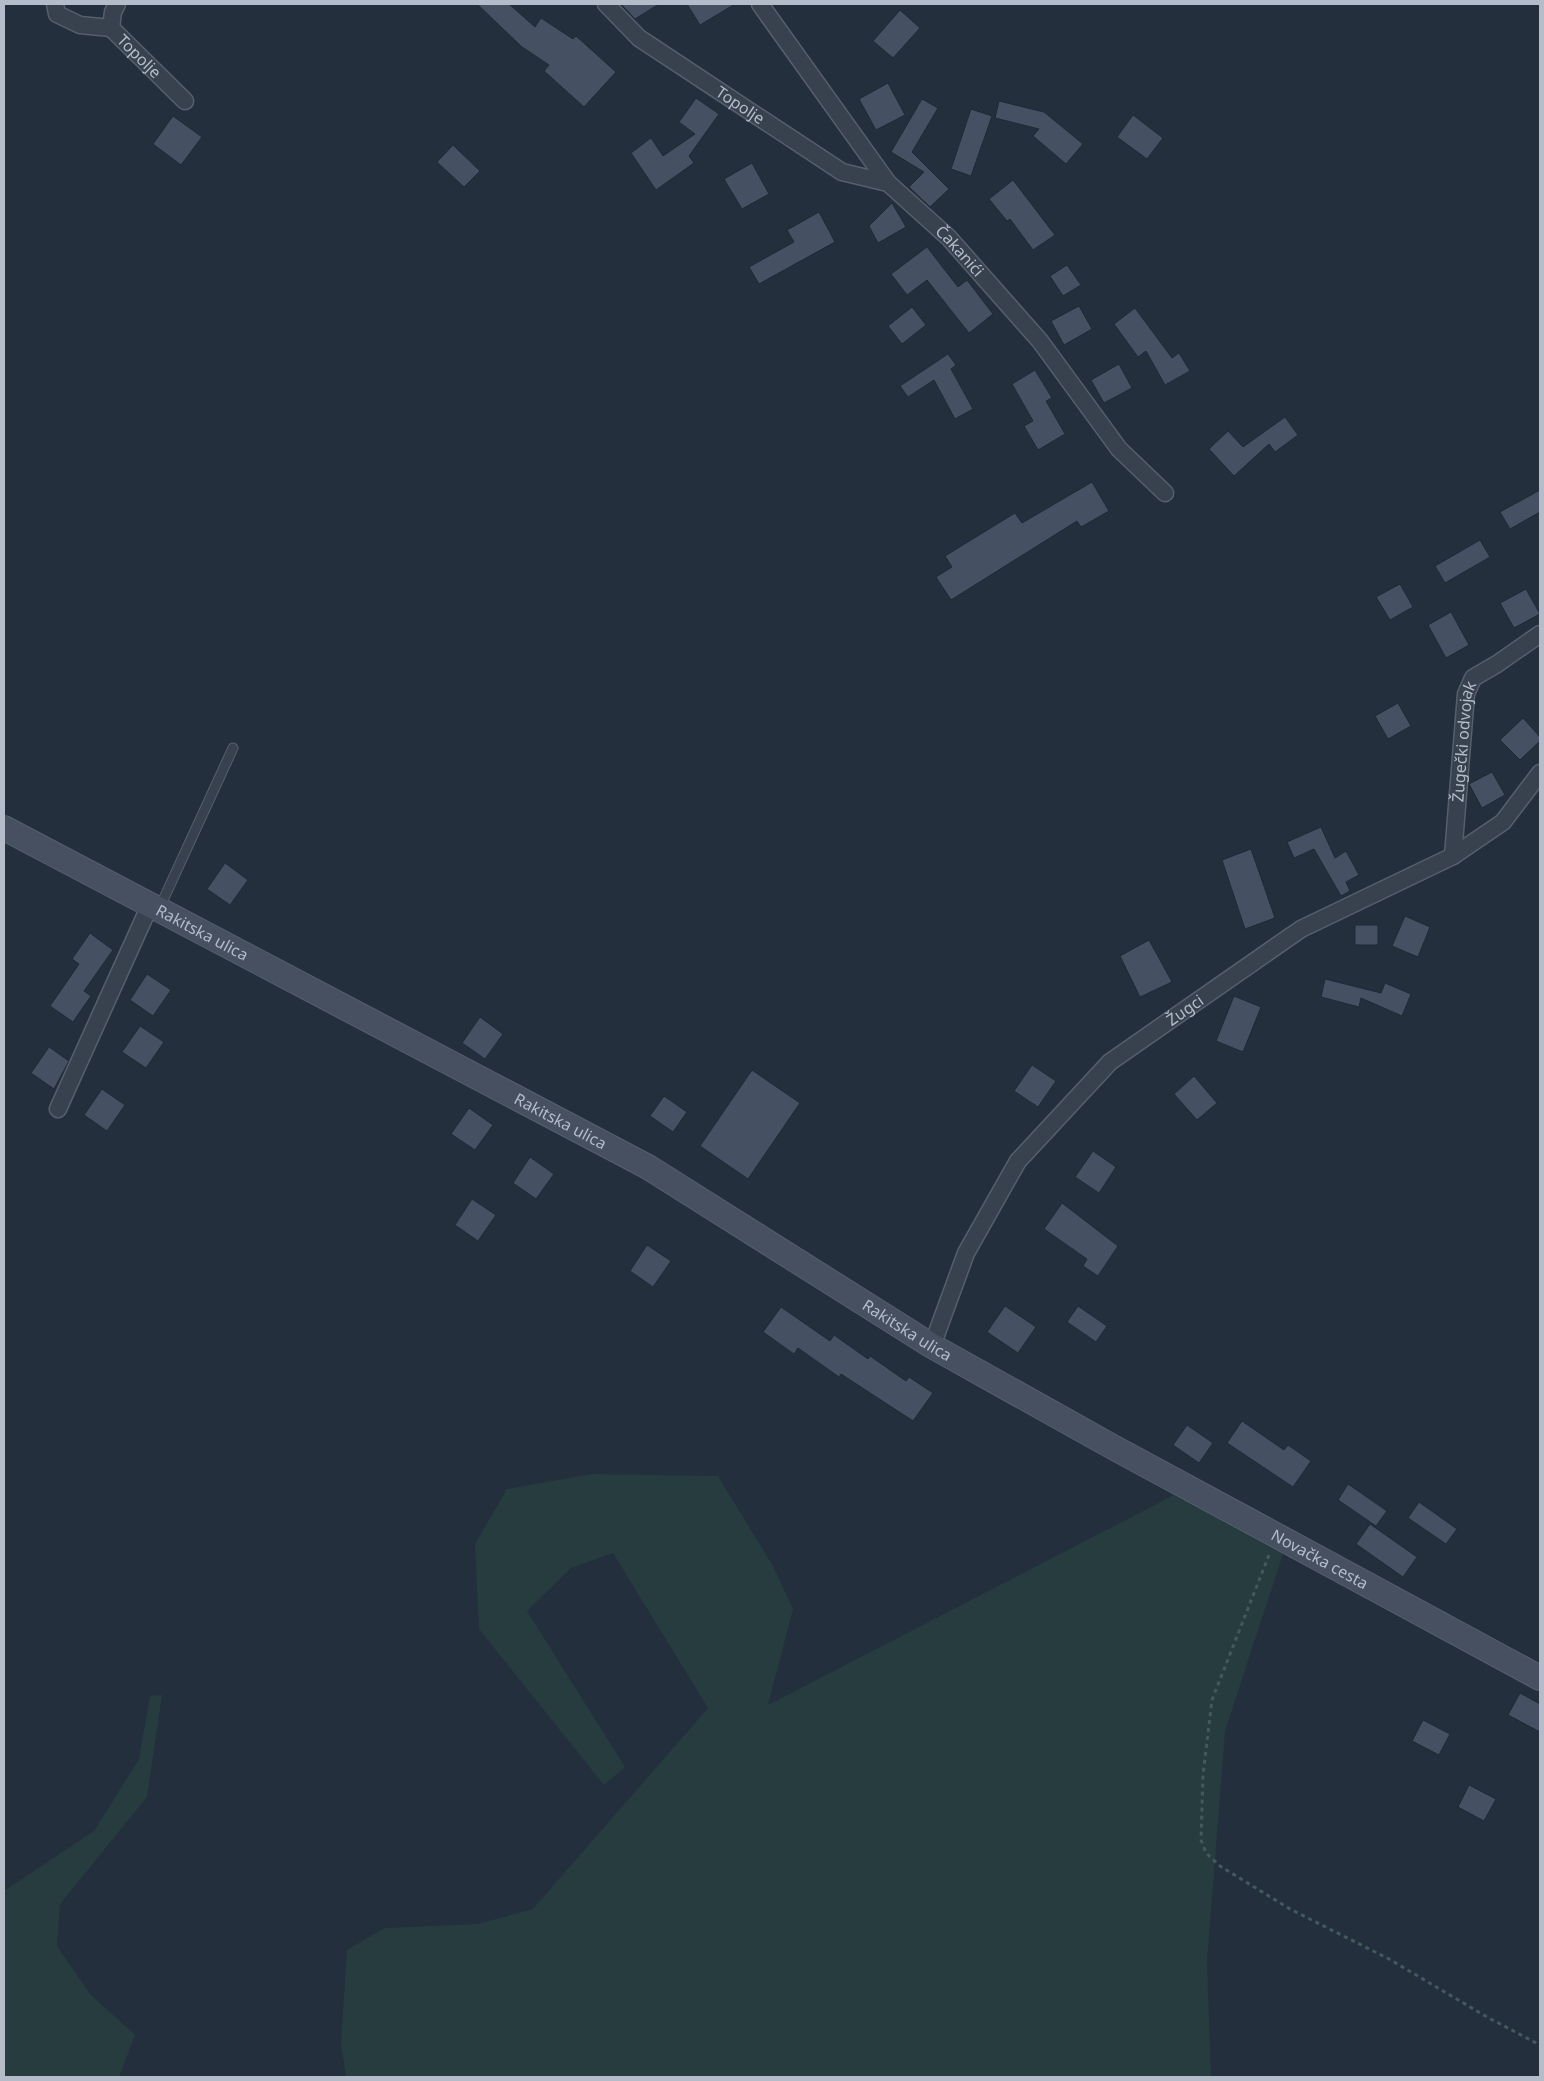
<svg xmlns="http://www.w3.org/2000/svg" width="1544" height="2081" font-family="'Noto Sans',sans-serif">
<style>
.green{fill:#263c3f}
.building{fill:#455162;stroke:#1f2835}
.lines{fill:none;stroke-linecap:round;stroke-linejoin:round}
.lane-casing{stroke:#565f6c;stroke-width:11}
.street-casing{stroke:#565f6c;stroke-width:19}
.secondary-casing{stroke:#565f6c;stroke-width:26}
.path{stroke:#44595c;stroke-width:3;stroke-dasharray:4 4;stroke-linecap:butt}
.lane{stroke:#38414e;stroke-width:9}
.street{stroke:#38414e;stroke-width:16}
.secondary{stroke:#465061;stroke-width:24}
.labels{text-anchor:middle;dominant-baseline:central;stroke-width:5;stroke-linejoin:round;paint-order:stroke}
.street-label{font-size:16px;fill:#b4bcc9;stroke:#1d2633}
</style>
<rect width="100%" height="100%" fill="#242f3e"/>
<!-- green -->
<path class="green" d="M592,1474L718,1476L773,1566L793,1609L768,1705L1174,1495L1283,1554L1225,1731L1207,1962L1211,2077H346L341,2043L347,1950L385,1928L478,1924L533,1909L708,1708L613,1553L571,1568L527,1611L625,1767L604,1785L479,1629L475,1544L507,1489Z
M162,1695L147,1797L60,1904L57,1946L90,1994L135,2035L119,2077H4V1891L94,1831L139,1759L150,1696Z"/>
<!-- building -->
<path class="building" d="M477,4H509L535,27L541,18L573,39L576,36L616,72L584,107L544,71L549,65L522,47Z
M621,4H659L635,19Z
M687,4H735L700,25Z
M900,10L920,28L893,58L873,41Z
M888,83L905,115L876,130L859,99Z
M696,98L719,114L689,156L694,163L656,190L631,153L651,138L663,156L695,134L679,122Z
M922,99L938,108L912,152L949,189L930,207L909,187L924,172L891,152Z
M999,101L1044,112L1083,144L1066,164L1033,136L1039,129L995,118Z
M971,109L992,116L971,176L951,169Z
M1133,115L1163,138L1147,159L1117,137Z
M173,116L202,137L181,165L153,144Z
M453,145L480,171L464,187L437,162Z
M752,163L769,194L742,209L724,179Z
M1013,180L1055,235L1033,250L1010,219L1007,221L989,199Z
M892,203L906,227L878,243L869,226Z
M819,212L835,242L759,284L749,267L794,242L787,230Z
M927,247L958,287L967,280L993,314L969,333L927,280L907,295L891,274Z
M1067,265L1081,285L1063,296L1050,276Z
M1079,306L1092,329L1064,345L1051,321Z
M912,307L926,325L902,344L888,326Z
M1135,308L1172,358L1179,353L1190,371L1165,385L1146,351L1138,357L1114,324Z
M948,354L956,365L951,369L973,409L955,419L934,380L908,397L900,386Z
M1119,364L1132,388L1104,403L1091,380Z
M1035,370L1052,398L1046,401L1065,434L1038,450L1024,426L1033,421L1012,384Z
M1285,417L1298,435L1275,452L1269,444L1234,476L1209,449L1228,431L1243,447Z
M1092,482L1109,511L1081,527L1077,521L951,600L936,577L952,567L945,556L1015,513L1022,523Z
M1540,490V512L1510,529L1500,512Z
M1480,540L1490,557L1445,583L1435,566Z
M1400,584L1413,607L1390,620L1376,597Z
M1526,589L1540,614L1514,628L1500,603Z
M1451,612L1469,645L1446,658L1428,625Z
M1398,703L1411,726L1388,739L1375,716Z
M1523,718L1540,737V741L1520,760L1500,740Z
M1492,772L1505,795L1482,808L1469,784Z
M1321,827L1335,858L1346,851L1359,875L1346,882L1350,891L1341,896L1314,849L1294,858L1287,842Z
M1251,849L1275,918L1245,929L1222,860Z
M225,863L248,880L230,905L207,889Z
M1405,916L1430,927L1418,957L1392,946Z
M1355,925H1378V945H1355Z
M90,933L113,950L84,991L91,996L73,1022L50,1006L79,964L72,959Z
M1149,940L1172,982L1140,997L1120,956Z
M147,974L171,990L153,1016L130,1000Z
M1325,979L1381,993L1385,983L1411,994L1402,1016L1361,998L1359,1007L1321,997Z
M1234,996L1261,1007L1243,1052L1216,1041Z
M480,1017L503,1034L485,1059L462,1043Z
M140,1026L164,1042L146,1068L122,1052Z
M49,1047L69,1061L54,1089L31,1073Z
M1032,1065L1056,1081L1038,1107L1014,1091Z
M752,1070L800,1103L748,1179L700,1146Z
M1194,1076L1217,1103L1197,1120L1174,1094Z
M102,1089L125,1105L107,1131L84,1115Z
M664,1096L687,1112L673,1132L650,1116Z
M469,1108L493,1125L475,1150L451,1134Z
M1093,1151L1116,1167L1099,1193L1075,1177Z
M530,1157L554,1174L536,1199L513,1183Z
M472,1199L496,1215L478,1241L455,1225Z
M1062,1203L1118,1246L1098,1276L1083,1266L1087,1259L1044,1229Z
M647,1245L671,1261L653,1287L630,1271Z
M1005,1306L1036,1327L1018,1353L987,1332Z
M1078,1306L1107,1326L1096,1342L1067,1322Z
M781,1307L830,1341L834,1335L868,1359L870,1356L906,1381L909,1377L933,1393L913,1421L841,1374L839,1377L798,1348L794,1354L763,1332Z
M1242,1421L1284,1450L1288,1445L1311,1461L1293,1487L1227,1443Z
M1187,1425L1213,1443L1199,1463L1173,1445Z
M1348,1484L1387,1511L1376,1526L1338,1500Z
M1419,1502L1457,1529L1446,1544L1408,1518Z
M1370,1524L1417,1557L1403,1577L1356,1544Z
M1520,1693L1540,1704V1732L1508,1715Z
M1423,1720L1450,1734L1439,1755L1412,1741Z
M1469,1785L1496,1799L1484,1821L1458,1807Z"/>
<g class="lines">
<!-- lane casing -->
<g class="lane-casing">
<path id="lane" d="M159,909L233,748"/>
</g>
<!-- street casing -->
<g class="street-casing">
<g id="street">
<path d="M55,4L57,14L80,25L111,28"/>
<path id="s1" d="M117,4L113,12L111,28L185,101"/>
<path id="s2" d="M606,4L639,38L842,172L888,183"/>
<path id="s3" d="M760,4L888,183L949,238L1040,341L1119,449L1165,493"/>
<path id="s4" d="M1453,856L1466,694L1473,678L1497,664L1540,634"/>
<path d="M58,1109L150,905"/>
<path id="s5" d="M932,1346L966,1253L1018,1161L1110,1062L1301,929L1453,856L1503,822L1540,773"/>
</g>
</g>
<!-- secondary casing -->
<g class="secondary-casing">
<g id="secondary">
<path id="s6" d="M4,828L648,1167L932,1346L1111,1446L1540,1678"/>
</g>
</g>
<!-- path -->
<path class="path" d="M1269,1555L1212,1700L1203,1775L1201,1840L1206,1853L1220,1866L1290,1909L1389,1959L1487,2017L1540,2045"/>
<!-- lane -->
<use href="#lane" class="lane"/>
<!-- street -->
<use href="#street" class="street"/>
<!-- secondary -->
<use href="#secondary" class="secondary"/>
</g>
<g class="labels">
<!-- street labels -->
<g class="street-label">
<text stroke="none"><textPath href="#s1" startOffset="65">Topolje</textPath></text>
<text stroke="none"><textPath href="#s2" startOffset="169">Topolje</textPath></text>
<text stroke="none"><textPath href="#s3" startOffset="319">Čakanići</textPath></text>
<text stroke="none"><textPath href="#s4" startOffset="115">Žugečki odvojak</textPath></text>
<text stroke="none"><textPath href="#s6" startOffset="224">Rakitska ulica</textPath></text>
<text stroke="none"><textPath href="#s5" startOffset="431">Žugci</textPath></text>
<text stroke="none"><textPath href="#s6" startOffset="629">Rakitska ulica</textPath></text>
<text stroke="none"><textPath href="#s6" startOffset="1034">Rakitska ulica</textPath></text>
<text stroke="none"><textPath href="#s6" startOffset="1506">Novačka cesta</textPath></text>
</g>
</g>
<!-- border -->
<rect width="1544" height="2081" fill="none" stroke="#b4bcc9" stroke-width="10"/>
</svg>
